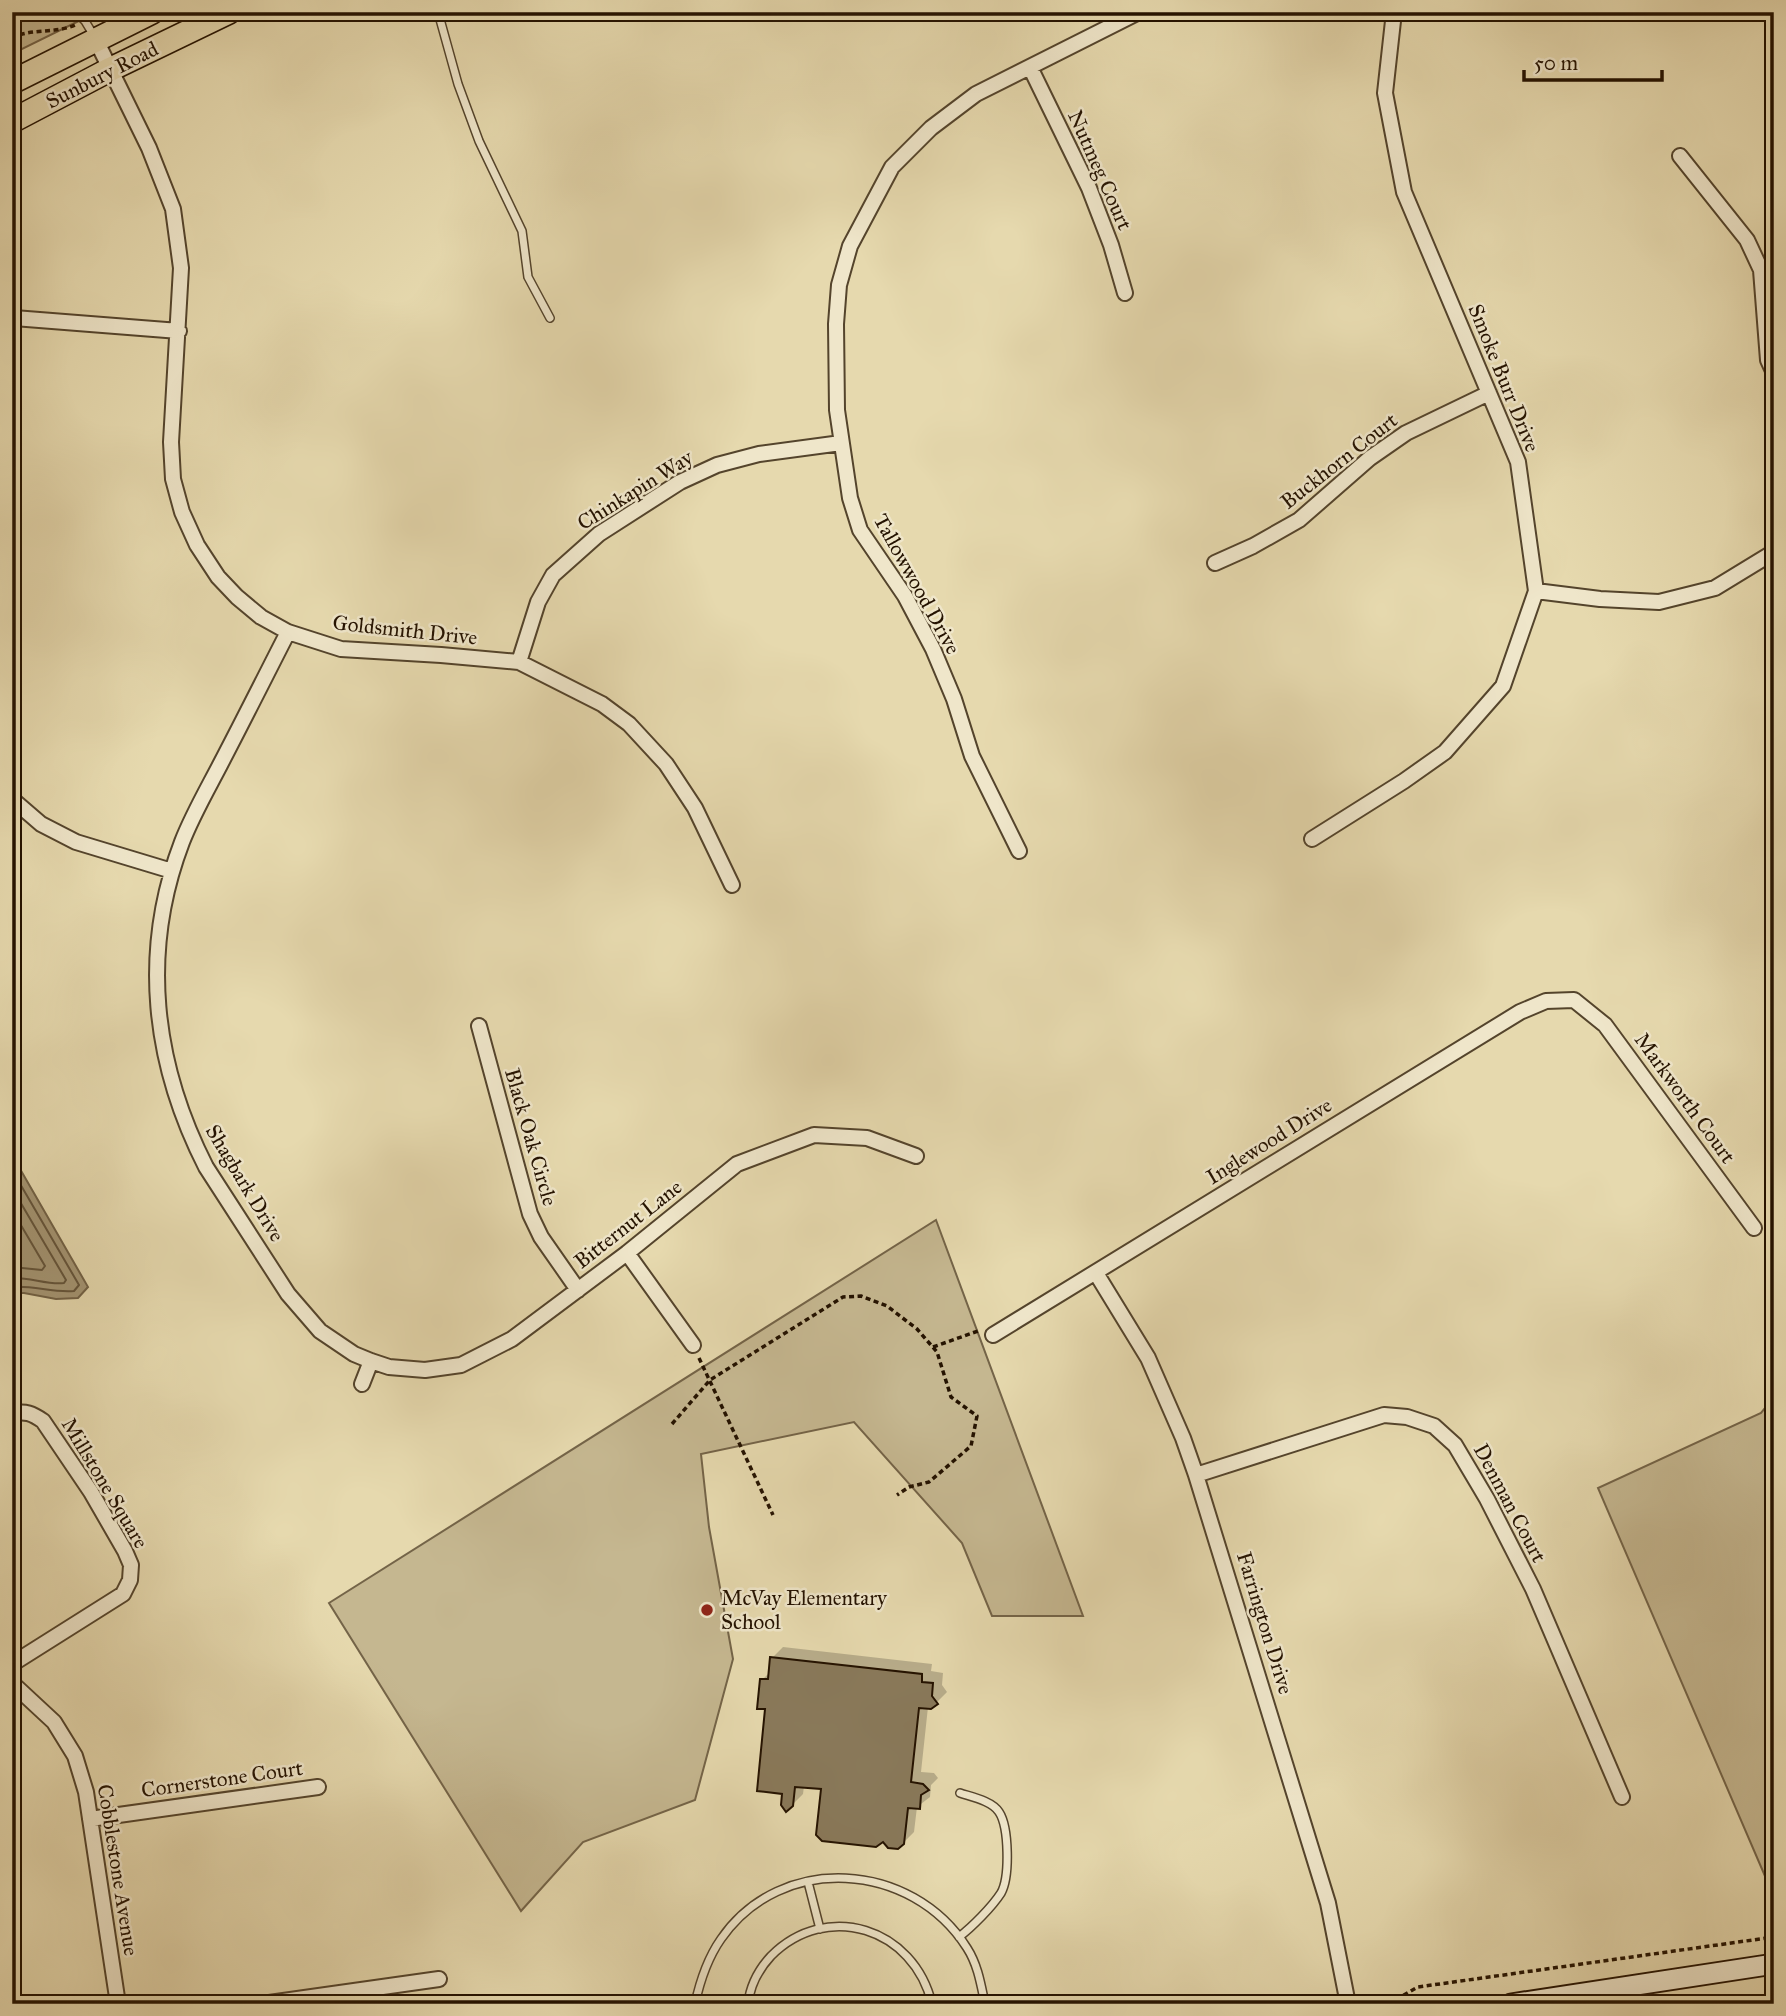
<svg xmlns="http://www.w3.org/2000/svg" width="1786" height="2016" font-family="'IM FELL Great Primer',serif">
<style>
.green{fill:#c5b790;stroke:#746448;stroke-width:2}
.water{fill:#a49573;stroke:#716145;stroke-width:2}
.shadow{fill:#0003}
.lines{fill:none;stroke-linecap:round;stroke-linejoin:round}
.shore{stroke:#64543a;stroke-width:2}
.building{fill:#89795a;stroke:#241200;stroke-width:2}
.lane-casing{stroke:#54442c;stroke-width:10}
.street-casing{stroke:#54442c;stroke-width:18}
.secondary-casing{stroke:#241200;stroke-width:23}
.primary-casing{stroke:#241200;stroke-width:26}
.path{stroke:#241200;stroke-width:3.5;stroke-dasharray:5 3.5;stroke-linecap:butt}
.lane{stroke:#efe6ca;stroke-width:7}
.street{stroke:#efe6ca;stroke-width:14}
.secondary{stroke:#efe6ca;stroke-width:19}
.primary{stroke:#e6d9ae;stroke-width:23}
.poi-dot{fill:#8f2418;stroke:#efe6ca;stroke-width:2.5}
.labels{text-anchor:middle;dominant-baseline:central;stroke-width:5;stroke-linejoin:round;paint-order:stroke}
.street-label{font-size:21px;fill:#241200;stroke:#efe6ca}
.poi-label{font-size:21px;fill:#241200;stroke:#efe6ca;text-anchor:start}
</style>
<rect width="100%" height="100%" fill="#e6d9ae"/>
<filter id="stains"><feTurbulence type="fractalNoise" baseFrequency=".00286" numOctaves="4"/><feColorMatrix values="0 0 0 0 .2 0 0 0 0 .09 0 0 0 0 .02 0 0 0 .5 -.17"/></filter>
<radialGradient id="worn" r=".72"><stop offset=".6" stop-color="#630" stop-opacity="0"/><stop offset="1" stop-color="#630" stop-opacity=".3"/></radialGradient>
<!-- green -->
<path class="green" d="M12,12H97L12,54Z
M936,1220L1083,1616H992L962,1543L854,1422L701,1454L709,1527L733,1659L695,1800L583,1842L521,1911L329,1603Z
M1774,1397V1897L1598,1488L1761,1413Z"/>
<!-- water -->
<path class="water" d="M12,1155L88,1287L78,1298L56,1299L24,1293H12Z"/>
<!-- shadow -->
<path class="shadow" d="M783,1647L932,1664L931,1671L943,1673L942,1685L947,1692L937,1702L928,1707L921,1772L934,1773L938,1778L931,1785L930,1797L917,1807L914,1832L903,1843L823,1788L804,1786L803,1794L792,1805L762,1680L771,1671L772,1658Z"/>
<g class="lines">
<!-- shore -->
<path class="shore" d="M12,1170L79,1285L74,1291C53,1293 33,1285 12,1287
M12,1188L66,1280L64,1283C47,1285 30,1277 12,1278
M12,1210L45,1266L42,1270L12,1267"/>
</g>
<!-- building -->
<path class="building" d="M770,1657L922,1674V1682L933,1683L932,1696L938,1704L931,1709L919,1708L911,1782L923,1784L929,1790L921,1795L920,1809L908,1808L904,1844L898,1849L888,1848L883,1842L876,1847L822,1841L816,1835L821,1789L795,1787L793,1806L786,1812L781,1805L782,1794L757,1791L765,1709H757L760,1679H768Z"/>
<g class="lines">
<!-- lane casing -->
<g class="lane-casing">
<path id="lane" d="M76,12L85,21L94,36
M438,12L458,84L479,141L522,231L528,277L550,318
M808,1882L820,1929
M959,1937C972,1927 992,1907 1001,1893C1010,1877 1009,1827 999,1812C992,1801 972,1797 960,1793
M695,2004C700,1981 707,1959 721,1939C781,1852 912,1861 967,1948C978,1965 981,1985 985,2004
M748,2004C750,1986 759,1969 771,1956C827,1900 914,1928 932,2004"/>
</g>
<!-- street casing -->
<g class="street-casing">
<path id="street" d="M96,40L149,148L173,209L181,268L171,442L173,479L182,512L197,545L218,577L237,597L261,617L288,632L341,649L441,655L519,662L602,704L629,724L666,764L695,808L732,885
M1030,67L1089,188L1111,245L1125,293
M1680,156L1747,240L1761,270L1768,360L1774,373
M14,318L179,331
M1215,563L1253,546L1299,520L1370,458L1406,433L1489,393
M1536,591L1600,599L1659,602L1715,588L1774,552
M288,632C265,677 243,721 220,765C207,790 192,816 182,842C140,952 153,1063 206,1167L288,1294L320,1331L354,1354L371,1361L389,1367L425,1370L461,1365L512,1339L627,1253L737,1164L814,1135L867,1138L916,1156
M519,662L538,602L553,575L599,534L680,482L717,465L759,454L841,443
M12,799L41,824L76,842L172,871
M1312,839L1404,781L1445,752L1503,686L1536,591L1518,462L1404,192L1385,93L1394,12
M1019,851L972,756L954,699L933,649L905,596L860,530L850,498L837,410L836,324L839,285L850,246L892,167L931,128L976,94L1139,12
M479,1026L530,1214L541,1237L578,1290
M627,1253L693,1345
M1096,1273L1148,1358L1183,1438L1196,1475L1328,1903L1348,2004
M993,1335L1520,1012L1546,1001L1574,1000L1605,1025L1754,1228
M362,1384L371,1361
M12,1414C25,1410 33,1414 43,1421L91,1492L125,1551L131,1565L130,1580L123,1594L12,1664
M1196,1475L1384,1415L1407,1417L1434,1426L1455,1445L1487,1499L1533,1589L1622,1797
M12,1683L54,1722L75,1756L86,1792L118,2004
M90,1819L318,1787
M262,2004L439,1979"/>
</g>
<!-- secondary casing -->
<g class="secondary-casing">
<path id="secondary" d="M1511,2004L1774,1964"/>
</g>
<!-- primary casing -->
<g class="primary-casing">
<path id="primary" d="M12,82L152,12
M12,121L111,69L229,12"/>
</g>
<!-- path -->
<path class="path" d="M12,38C31,28 55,34 75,25
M933,1347L978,1331
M699,1358L773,1515
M672,1424L710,1380L843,1297L861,1296L887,1306L917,1329L937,1352L951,1397L977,1416L971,1446L929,1482L909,1487L897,1495
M1774,1456C1765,1468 1765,1482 1774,1494
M1371,2004L1395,2000L1418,1987L1774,1937"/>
<!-- lane -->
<use href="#lane" class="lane"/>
<!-- street -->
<use href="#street" class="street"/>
<!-- secondary -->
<use href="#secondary" class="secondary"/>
<!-- primary -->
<use href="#primary" class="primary"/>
</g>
<!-- markers -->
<circle class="poi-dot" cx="707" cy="1610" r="7"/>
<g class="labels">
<!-- street labels -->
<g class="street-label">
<text transform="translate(102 75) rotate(-27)">Sunbury Road</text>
<text transform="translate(1100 170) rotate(66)">Nutmeg Court</text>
<text transform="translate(1504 378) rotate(68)">Smoke Burr Drive</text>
<text transform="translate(1339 461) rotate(-38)">Buckhorn Court</text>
<text transform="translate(635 490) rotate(-32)">Chinkapin Way</text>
<text transform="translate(917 584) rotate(61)">Tallowwood Drive</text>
<text transform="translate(405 630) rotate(6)">Goldsmith Drive</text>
<text transform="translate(1685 1098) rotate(54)">Markworth Court</text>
<text transform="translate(531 1137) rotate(74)">Black Oak Circle</text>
<text transform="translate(1269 1141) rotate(-32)">Inglewood Drive</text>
<text transform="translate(245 1183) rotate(59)">Shagbark Drive</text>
<text transform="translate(628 1224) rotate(-38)">Bitternut Lane</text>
<text transform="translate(105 1483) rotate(59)">Millstone Square</text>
<text transform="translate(1510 1503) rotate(62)">Denman Court</text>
<text transform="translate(1265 1623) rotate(73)">Farrington Drive</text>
<text transform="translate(222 1779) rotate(-8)">Cornerstone Court</text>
<text transform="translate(118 1870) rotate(81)">Cobblestone Avenue</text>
</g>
<!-- poi labels -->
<g class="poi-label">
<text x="721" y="1598">McVay Elementary<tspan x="721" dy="24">School</tspan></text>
</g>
</g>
<!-- margin -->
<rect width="1786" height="2016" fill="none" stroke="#e6d9ae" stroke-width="42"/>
<rect x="14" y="14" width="1758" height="1988" fill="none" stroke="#241200" stroke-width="3.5"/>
<rect x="21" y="21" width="1744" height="1974" fill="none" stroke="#241200" stroke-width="2"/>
<!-- scale -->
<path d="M1524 70v10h138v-10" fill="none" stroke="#241200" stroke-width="3.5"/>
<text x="1534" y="70" font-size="21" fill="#241200" stroke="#efe6ca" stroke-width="5" paint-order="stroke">50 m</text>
<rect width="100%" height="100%" filter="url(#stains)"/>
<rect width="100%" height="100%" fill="url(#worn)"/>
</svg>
